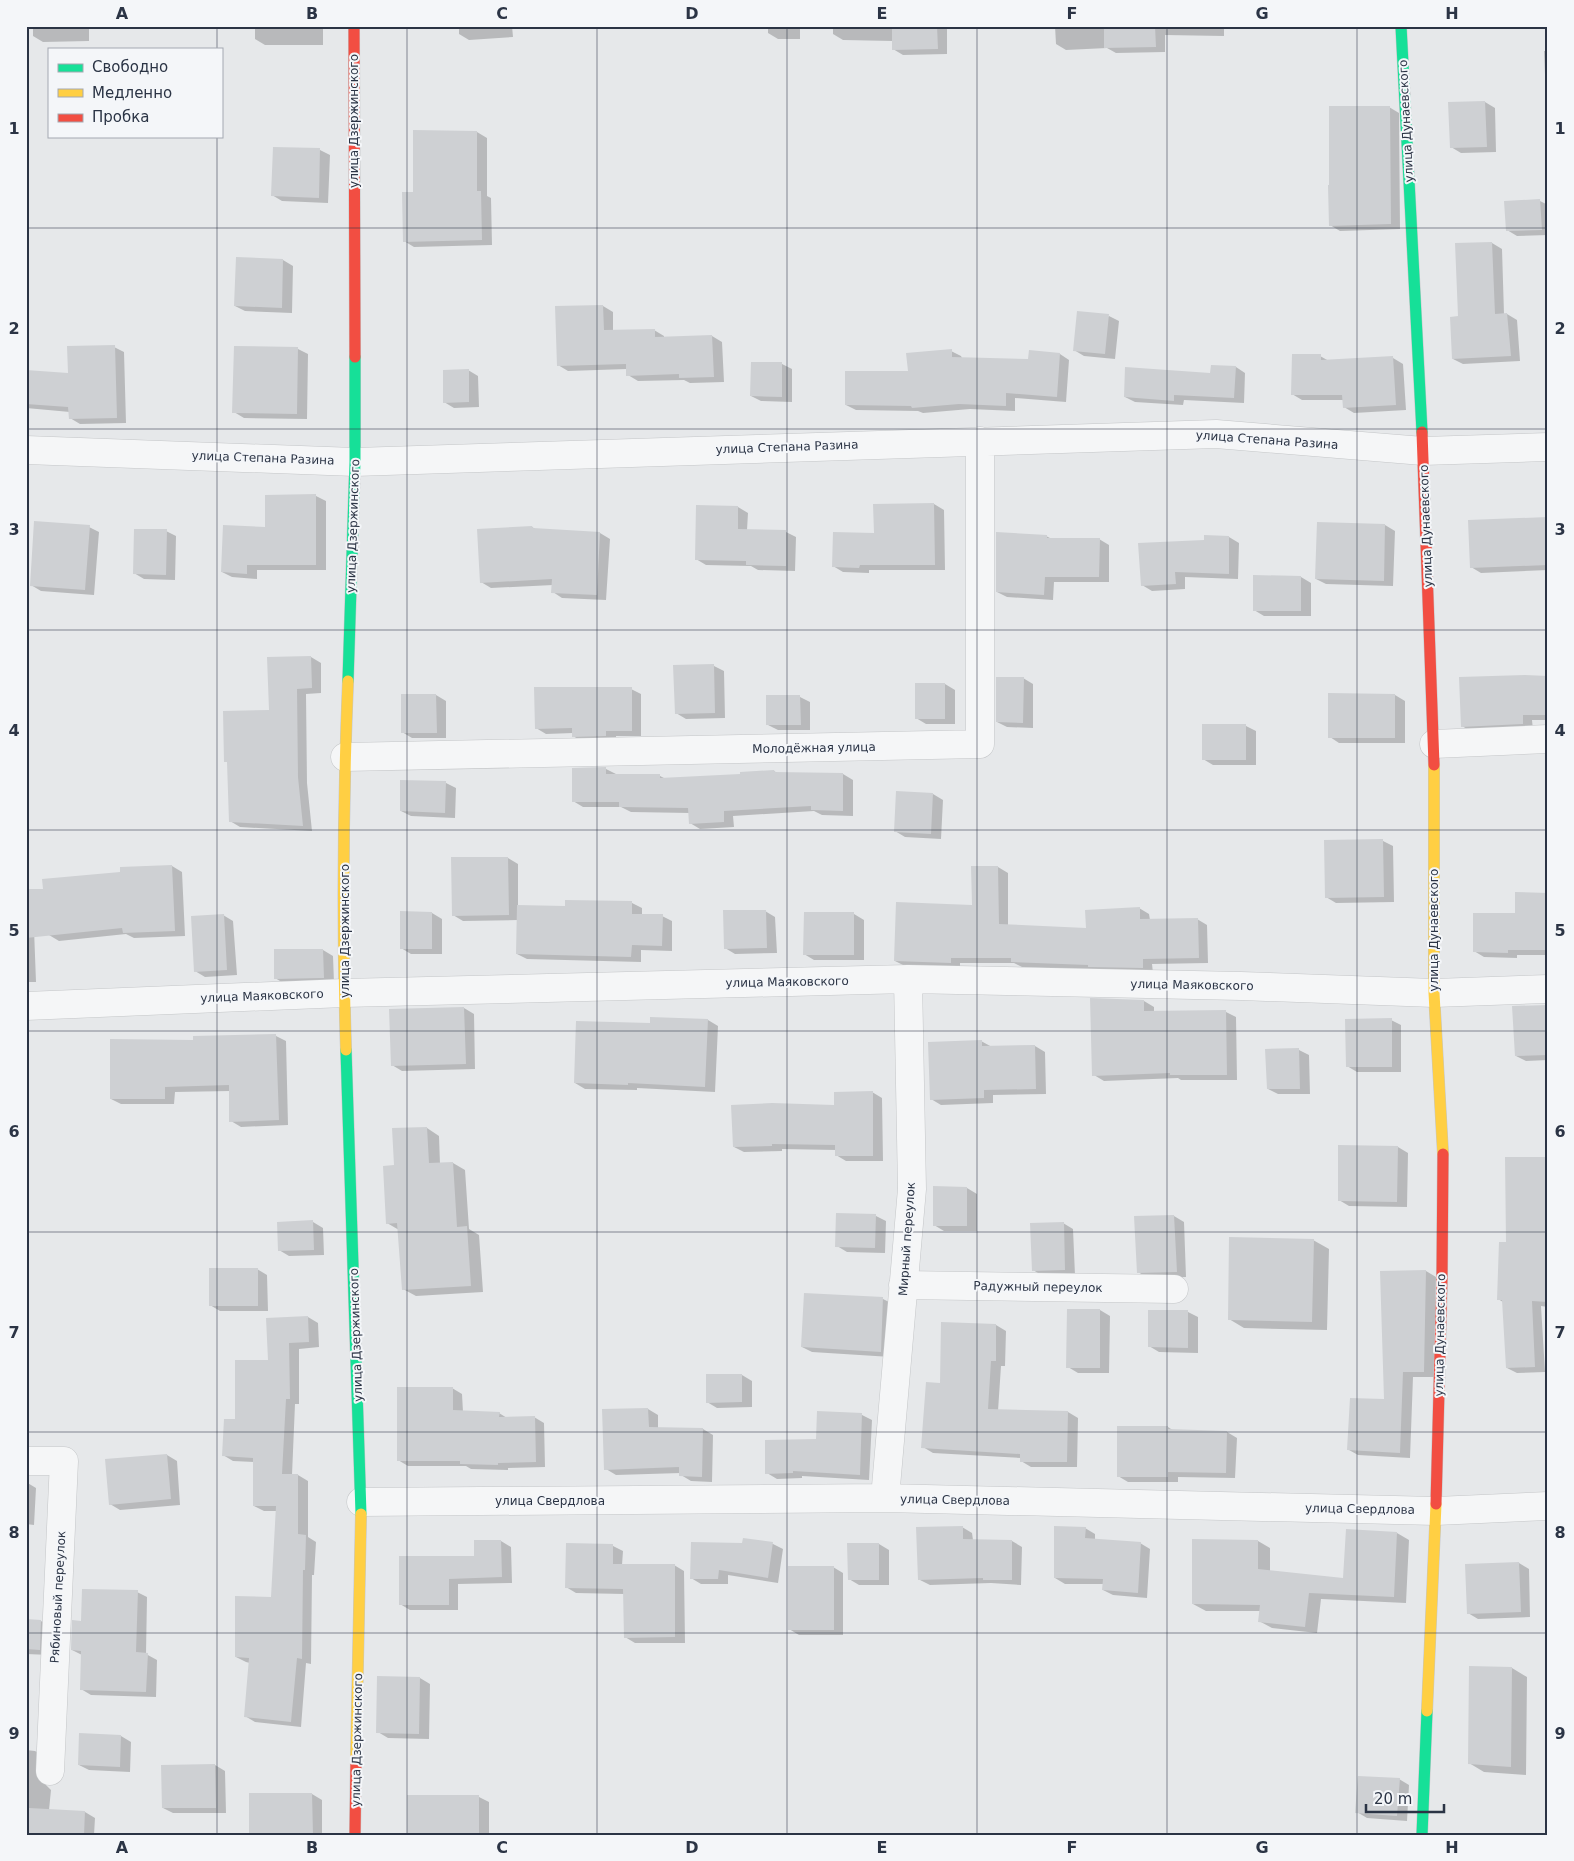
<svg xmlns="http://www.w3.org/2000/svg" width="1574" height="1861" font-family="'DejaVu Sans',sans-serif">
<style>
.shadow{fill:#0003}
.building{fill:#ced0d3}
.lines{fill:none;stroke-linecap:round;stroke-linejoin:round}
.street-casing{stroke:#c4c6c8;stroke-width:29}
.fast-casing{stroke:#c4c6c8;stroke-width:12}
.slow-casing{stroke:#c4c6c8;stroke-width:12}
.jam-casing{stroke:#c4c6c8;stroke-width:12}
.street{stroke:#f5f6f7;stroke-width:28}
.fast{stroke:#16e098;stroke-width:11}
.slow{stroke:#ffcf43;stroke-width:11}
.jam{stroke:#f24e42;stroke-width:11}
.grid{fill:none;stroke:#2b3445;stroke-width:1;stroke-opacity:0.55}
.labels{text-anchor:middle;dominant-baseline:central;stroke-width:4;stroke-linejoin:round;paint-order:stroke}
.street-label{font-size:12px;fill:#2b3445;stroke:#f4f6f9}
.neatline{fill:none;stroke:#2b3445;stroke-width:2}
.grid-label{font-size:16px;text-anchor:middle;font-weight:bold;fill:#2b3445}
</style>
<rect width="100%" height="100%" fill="#e6e8ea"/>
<!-- shadow -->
<path class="shadow" d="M33,26H89V41L43,42L33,36Z
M255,26H323V45H265L255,39Z
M454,26H512L513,37L469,40L459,34V26Z
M614,26H659V29L617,28Z
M768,26H800V39H778L768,33Z
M833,26H947V54L903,55L893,49V41L843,40L833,34Z
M1055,26H1224V36L1165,35V52L1116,53L1107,48L1066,50L1056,44Z
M1544,51H1548V99L1546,98Z
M1485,102L1495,108L1496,152L1461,153L1451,147Z
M1389,107L1399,113L1400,229L1340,231L1330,225Z
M477,132L487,138V196L491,198L492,245L414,247L404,241Z
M320,150L330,155L328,203L282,201L272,195Z
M1540,201L1548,205V235L1517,236L1507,230Z
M1492,243L1502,249L1504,314H1507L1517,320L1520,361L1463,364L1453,359L1459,317Z
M283,260L293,266L292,313L245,311L235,306Z
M603,306L613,312V331L654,330L664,336V338L712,336L722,342L724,382L690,383L684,380L638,381L628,375L627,369L568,371L558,365Z
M1109,316L1119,321L1115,359L1084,356L1074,350Z
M114,347L124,352L126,423L80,424L70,418V412L26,408V371L69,375Z
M235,347L298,349L308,354L307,419L244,418L234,412Z
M951,351L961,356L962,358L1029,360L1060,354L1069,360L1066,402L1015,398V411L970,409L923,413L918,411L856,410L846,405Z
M1320,356L1329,361L1393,358L1403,364L1406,410L1354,413L1344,407V400H1302L1292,394Z
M782,364L792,369V402L761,401L751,396Z
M1236,367L1245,373L1244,403L1184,400L1183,405L1135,402L1125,397Z
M468,370L478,376L479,407L454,408L444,402Z
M266,496H316L326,501V570H257V579L232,577L222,572L266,528Z
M934,504L944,510L945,570H869V573L843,572L833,566L875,534Z
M738,507L748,513L747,530L786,532L796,537L795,571L758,570L751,566L706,565L696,559Z
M1385,525L1395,531L1393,586L1326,584L1316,579Z
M89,527L99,532L94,595L41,591L31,585Z
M532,527L537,530L600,533L610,539L606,600L562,598L553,592V585L491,588L481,582Z
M166,531L176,536L175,580L144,579L134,573Z
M1046,536L1052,539H1099L1109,545V582H1054L1053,600L1007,597L997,592Z
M1205,536L1229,537L1239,543L1238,579L1185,577V589L1152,591L1142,585L1205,541Z
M1547,558L1548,570L1481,573L1471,567Z
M1254,577H1301L1311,583V616H1264L1254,610Z
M311,657L321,663V693L306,694L307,783L312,831L240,827L230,821L270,712Z
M714,666L724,671L725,718L686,719L676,713Z
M1023,678L1033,684V728L1007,727L997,722Z
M1548,678V720H1532L1533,730L1472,732L1462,726Z
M945,684L955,690V724H926L916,718Z
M631,689L641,694V736H616V741L583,742L573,736V733L546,734L536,728Z
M436,695L446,701V738H412L402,732Z
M1395,695L1405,701V743H1339L1330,737Z
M800,697L810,702V730H778L768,725Z
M1246,726L1256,731V765H1213L1203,759Z
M606,769L616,774L660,776L666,779L741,775L774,771L779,774H843L853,780V816L822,815L814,811L733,816L734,827L700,829L690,823V813L631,812L621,807H583L573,801Z
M446,783L456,788L455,818L411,816L401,811Z
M933,794L943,800L941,839L905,837L895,831Z
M1325,841H1383L1393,846L1394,902L1336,903L1326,897Z
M508,858L518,864V906L567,907L632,903L642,908V915L662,916L672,921V951L641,950V962L527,959L517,954L518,920L463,921L453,915Z
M172,866L182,872L185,936L134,938L126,934L59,941L49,935Z
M998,867L1008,873V926L1087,929L1139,908L1149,914L1150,920L1197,919L1207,925L1208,963L1152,964L1153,973L1022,967L1014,963H960V968L905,966L895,961L973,906Z
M1548,894V955H1517V958L1484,957L1474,951L1516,914Z
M765,911L775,917L777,953L735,954L725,948Z
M432,913L442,919V954H411L401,948Z
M854,914L864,920V960H814L804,954Z
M223,915L233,921L237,975L205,977L195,971Z
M26,925L34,929L36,982H26Z
M275,950H323L333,956L334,983L285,984L275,978Z
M1144,1001L1154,1007V1012H1226L1236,1017L1237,1080H1181L1178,1078L1104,1081L1094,1075Z
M1548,1006V1060L1526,1061L1516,1056Z
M464,1008L474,1014L475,1069L402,1071L392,1065Z
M708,1020L718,1026L715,1092L637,1088V1090L585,1089L575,1083L651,1024Z
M1391,1020L1401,1025V1072H1357L1347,1066Z
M276,1036L286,1041L288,1125L241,1127L231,1121L230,1091L175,1092L174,1104H121L111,1099L195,1041Z
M981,1041L992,1047L1035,1046L1045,1052L1046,1094L993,1095V1103L941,1105L931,1099Z
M1299,1050L1309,1055L1310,1094H1278L1268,1089Z
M872,1092L882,1098L883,1161H846L836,1155V1150L782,1149V1151L744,1152L734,1147Z
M427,1128L439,1136L440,1164L453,1163L465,1170L469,1229L479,1235L483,1292L416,1296L403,1289L399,1230L387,1223Z
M1398,1147L1408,1153L1407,1207L1349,1206L1339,1200Z
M1548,1158V1307L1541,1306L1545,1372L1517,1373L1507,1368L1503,1302L1498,1299L1508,1244Z
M967,1188L977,1194V1231H944L934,1225Z
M876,1216L886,1221L885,1253L847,1252L837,1246Z
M1174,1216L1184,1222L1186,1277L1148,1278L1138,1272Z
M313,1222L323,1228L324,1255L289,1256L279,1250Z
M1063,1223L1073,1229L1075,1275L1043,1276L1033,1270Z
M1313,1240L1329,1249L1327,1330L1244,1328L1229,1319Z
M257,1269L267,1275L268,1311H220L210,1305Z
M1426,1271L1436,1277L1434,1377H1413L1410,1458L1358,1455L1349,1450L1385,1401L1381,1272Z
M805,1295L883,1299L893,1304L891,1357L812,1352L802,1347Z
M1100,1310L1110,1316L1109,1373H1078L1068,1367Z
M1149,1311L1188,1312L1198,1317V1353L1159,1352L1149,1346Z
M308,1317L318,1323L319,1347L299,1349V1404H295L292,1475H298L308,1481V1537L316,1542L314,1575H312L311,1664L306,1663L301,1727L255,1722L245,1716L250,1663L246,1662L236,1657L272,1598L277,1511H264L254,1506V1462L233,1461L223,1455L237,1421L269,1361Z
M943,1323L996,1325L1006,1331L1005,1366H1001L998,1411L1068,1412L1078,1418L1077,1467H1031L1021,1461V1458L933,1453L923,1447L941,1384Z
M742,1375L752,1381V1407L717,1408L707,1402Z
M452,1388L462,1394L463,1412L499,1413L507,1418L534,1417L544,1423L545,1467L508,1468V1470L471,1469L466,1466H408L398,1460Z
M648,1409L658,1415V1429H703L713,1435L712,1482L691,1481L681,1475V1473L616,1475L606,1469Z
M818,1413L862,1415L872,1420L869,1480L802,1476V1478L777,1479L767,1473L817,1440Z
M1168,1427L1174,1431L1227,1432L1237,1438L1235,1478L1178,1477V1482H1128L1118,1476Z
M167,1455L177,1461L180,1505L120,1510L110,1504Z
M26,1482L36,1488L34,1525L26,1524Z
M962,1527L972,1533L973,1540L1012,1541L1022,1547L1021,1585L991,1583L930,1585L920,1580Z
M1085,1528L1095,1534V1540L1140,1543L1150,1549L1147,1598L1113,1595L1103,1590L1104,1584H1065L1055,1578Z
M1397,1533L1409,1540L1406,1603L1321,1599L1317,1633L1272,1628L1259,1621L1260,1611H1206L1193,1604L1258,1541L1270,1548V1571L1345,1579Z
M744,1539L773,1544L783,1549L778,1583L728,1575V1584H701L691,1578L743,1545Z
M476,1541H501L511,1547L512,1583L458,1584V1610H410L400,1604L476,1558Z
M879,1544L889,1550V1585H859L849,1579Z
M613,1546L623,1551L622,1565H674L684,1571L685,1643H635L625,1637L624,1594L576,1593L566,1587Z
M1519,1563L1529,1569L1530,1617L1478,1619L1468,1613Z
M833,1567L843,1573V1635H799L789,1629Z
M137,1592L147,1597L146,1654L157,1660L156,1697L91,1695L81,1689L82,1655L72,1650L83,1622Z
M26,1620L41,1621L51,1627L50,1655L26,1654Z
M1512,1668L1527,1677L1526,1775L1484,1772L1469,1763Z
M420,1678L430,1684L429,1739L388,1738L378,1732Z
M121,1736L131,1742L130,1772L89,1770L79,1765Z
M26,1750L35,1751L45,1757L44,1777L46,1785L51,1790L49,1810L85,1812L95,1818L94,1835H26Z
M215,1765L225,1771L226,1813H173L163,1808Z
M1399,1779L1409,1785L1407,1821L1367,1818L1357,1812Z
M312,1794L322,1800V1835H250Z
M479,1797L489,1802V1835H407Z"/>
<!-- building -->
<path class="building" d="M892,26H937L938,49L892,50Z
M1104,26H1155L1156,47L1104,48Z
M1485,101L1487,147L1450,148L1448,102Z
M1329,106H1390L1391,224L1329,226L1328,185H1329Z
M413,130L477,131V191H481L482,240L403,242L402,192H413Z
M273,147L320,148L319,198L271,196Z
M1540,199L1542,230L1506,231L1504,201Z
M1492,242L1495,314L1507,313L1511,356L1452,359L1450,317L1458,316L1455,243Z
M236,257L283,259L282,308L234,306Z
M603,305L604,330L655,329V337L712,335L714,377L679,378V374L626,376V364L557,366L555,306Z
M1077,311L1109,314L1105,354L1073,351Z
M115,345L117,418L69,419L68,407L26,404V370L68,373L67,346Z
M234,346L298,347L297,414L232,413Z
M952,349V357L1028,359L1029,350L1060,353L1057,397L1006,393V406L959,404L912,408L911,406L845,405V371H908L906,353Z
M1292,354H1321V360L1393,356L1396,405L1343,408L1342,395H1291Z
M751,362H782V397L750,396Z
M1211,365L1236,366L1234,398L1174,395V401L1124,397L1125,367L1210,373Z
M469,369V402L443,403V370Z
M316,494V565H247V574L221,572L223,525L265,527V495Z
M934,503L935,565H860L859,568L832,567L833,532L874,533L873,504Z
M696,505L738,506V529L786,530V566L746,565V561L695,560Z
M1548,517V565L1470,568L1468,520Z
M34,521L90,525L85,590L30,586Z
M1317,522L1385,524L1384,581L1315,579Z
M532,526L533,528L600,532L597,595L551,593L552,579L480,583L477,529Z
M134,529H167L166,575L133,574Z
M996,532L1047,535V538H1100L1099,577H1045L1044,595L996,592Z
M1204,535L1229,536V574L1175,572L1176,584L1141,586L1138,543L1204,540Z
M1253,575L1301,576V611H1253Z
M311,656L312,688L297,689L298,777L303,826L229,822L227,762H224L223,711L269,710L267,657Z
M714,664L715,713L675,714L673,665Z
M1525,675L1548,676V715H1523V724L1461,727L1459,677Z
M996,677H1024L1023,723L996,722Z
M915,683H945V719H915Z
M534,687H632V731H606V736L572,737V728L535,729Z
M1328,693L1395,694V738H1328Z
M401,694H436L437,733H401Z
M766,695H800L801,725H766Z
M1202,724H1246V760H1202Z
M606,767V774H660V778L740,774V772L774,770L775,772L843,773V811L811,810V806L724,811V822L689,824L688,808L619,807V802H572V768Z
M400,780L446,781L445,813L400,811Z
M896,791L933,793L931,834L894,832Z
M1383,839L1384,897L1325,898L1324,840Z
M451,857H508L509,915L452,916Z
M172,865L175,931L123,933L122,928L26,938V889H43L42,879L120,872V867Z
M971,866H998L999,924L1086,928L1085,910L1140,907V919L1198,918L1199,958L1143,959V968L1088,967V965L1011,962V958H951V963L894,961L896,902L972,905Z
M1515,892L1548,893V950H1508V953L1473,952V913H1515Z
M565,900L632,901V914H663L662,946L632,945L631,957L516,954L517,905L565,906Z
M723,910H766L767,948L724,949Z
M400,911L432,912V949H400Z
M804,912H854V955H803Z
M224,914L227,970L194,972L191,916Z
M274,949H323L324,978L274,979Z
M1090,998L1144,1000V1011L1226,1010L1227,1075H1170V1073L1092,1076Z
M1548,1005V1055L1515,1056L1512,1006Z
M464,1007L466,1064L391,1066L389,1009Z
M650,1017L708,1019L705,1087L628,1083V1085L574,1083L576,1021L650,1023Z
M1392,1018V1067H1346L1345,1019Z
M276,1034L279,1120L229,1122V1085L165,1087V1099H110V1039L193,1040V1036Z
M982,1040V1046L1035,1045L1036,1089L984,1090V1098L930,1100L928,1042Z
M1299,1048L1300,1089H1267L1265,1049Z
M873,1091V1156H835V1145L772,1144V1146L733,1147L731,1105L772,1103L834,1105V1092Z
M427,1127L429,1163L453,1162L457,1227L467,1226L471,1286L402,1290L397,1223L386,1224L383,1166L394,1165L392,1128Z
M1338,1145L1398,1146L1397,1202L1338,1201Z
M1505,1157H1548V1302L1532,1301L1535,1367L1506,1368L1502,1300H1497L1499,1242H1506Z
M933,1186L967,1187V1226H933Z
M836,1213L876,1214L875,1248L835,1247Z
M1174,1215L1177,1272L1137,1273L1134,1216Z
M313,1220L314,1250L278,1251L277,1222Z
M1064,1222L1065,1270L1032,1271L1030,1223Z
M1229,1237L1314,1239L1312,1322L1228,1320Z
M209,1268H258V1306H209Z
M1426,1270L1424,1372H1403L1400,1453L1347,1450L1350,1398L1384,1399L1380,1271Z
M804,1293L883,1297L881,1352L801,1347Z
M1067,1309H1100V1368H1066Z
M1148,1310H1188V1348L1148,1347Z
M308,1316L309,1342L289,1343L290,1399H286L282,1474H298V1534L306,1535L305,1570H303L302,1659L297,1658L291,1722L244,1717L249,1658L235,1657V1596L271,1597L276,1506H253V1458L222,1456L224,1419H235V1360H268L266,1318Z
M941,1322L996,1324V1361H991L988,1409L1068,1411L1067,1462H1020V1454L921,1448L926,1382L940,1383Z
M706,1374H742V1402L706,1403Z
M397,1387H453V1410L500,1412L499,1417L535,1416L536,1462L498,1463V1465L460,1464V1461H397Z
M648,1408L649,1427L703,1428L702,1477L679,1476V1467L604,1470L602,1409Z
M817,1411L862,1413L860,1475L793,1471V1473L765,1474V1440L816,1439Z
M1117,1426H1168V1429L1227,1431L1226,1473L1168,1472V1477H1117Z
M167,1454L171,1499L109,1505L105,1459Z
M963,1526V1539L1012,1540V1580H983V1578L918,1580L916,1527Z
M1054,1526L1086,1527L1085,1538L1141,1542L1138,1593L1102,1590L1103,1579L1054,1578Z
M1346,1529L1397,1532L1394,1597L1309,1593L1305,1627L1258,1622L1260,1605L1192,1604V1539L1258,1540V1569L1343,1578Z
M743,1538L773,1542L768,1578L719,1570L718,1579H690L691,1542L742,1543Z
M474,1540H501L502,1577L449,1579V1605H399V1556H474Z
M566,1543L613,1544V1564H675V1637L624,1638L623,1589L565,1588Z
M847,1543H879V1580H848Z
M1519,1562L1521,1612L1467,1614L1465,1564Z
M788,1566H834V1630H788Z
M82,1589L138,1590L136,1652L148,1653L146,1692L80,1690L81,1651L71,1650L72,1620L81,1621Z
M26,1619L41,1620L40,1650L26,1649Z
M1469,1666L1512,1667L1511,1767L1468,1764Z
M377,1676L420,1677L419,1734L376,1733Z
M79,1733L121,1735L120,1767L78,1765Z
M215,1764L216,1808H162L161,1765Z
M1358,1776L1400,1778L1397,1816L1355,1813Z
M249,1793H312L313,1835H249Z
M407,1795H479V1835H407Z
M29,1808L85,1811L84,1835H28Z"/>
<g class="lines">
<!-- street casing -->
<g class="street-casing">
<path id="street" d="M26,450L355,462L1216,434L1423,451L1548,447
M1434,744L1548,739
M345,757L980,744V441
M26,1006L344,993L908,979L1241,986L1434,993L1548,989
M903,1285L1174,1289
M26,1461H64L50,1771
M885,1498L912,1189L908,979
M361,1502L885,1498L1436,1511L1548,1506"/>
</g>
<!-- fast casing -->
<g class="fast-casing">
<path id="fast" d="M1401,26L1422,432
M348,681L355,462V357
M346,1050L361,1514
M1422,1835L1427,1711"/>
</g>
<!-- slow casing -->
<g class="slow-casing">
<path id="slow" d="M1434,765V993L1443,1154
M346,1050C342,927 343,804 348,681
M1427,1711L1436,1504
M356,1759L361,1514"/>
</g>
<!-- jam casing -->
<g class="jam-casing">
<path id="jam" d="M354,26L355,357
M1422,432L1434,765
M1436,1504L1442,1276L1443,1154
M355,1835L356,1759"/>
</g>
<!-- street -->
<use href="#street" class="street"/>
<!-- fast -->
<use href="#fast" class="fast"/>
<!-- slow -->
<use href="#slow" class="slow"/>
<!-- jam -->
<use href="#jam" class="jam"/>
</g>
<!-- grid -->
<path class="grid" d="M217,26V49M407,26V1835M597,26V1835M787,26V1835M977,26V1835M1167,26V1835M1357,26V1835M217,136V1835M26,228H1548M26,429H1548M26,630H1548M26,830H1548M26,1031H1548M26,1232H1548M26,1432H1548M26,1633H1548"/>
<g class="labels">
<!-- street labels -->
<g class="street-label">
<text transform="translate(354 121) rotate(-90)">улица Дзержинского</text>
<text transform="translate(1406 121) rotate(-93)">улица Дунаевского</text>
<text transform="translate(1267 440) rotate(4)">улица Степана Разина</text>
<text transform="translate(787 447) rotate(-2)">улица Степана Разина</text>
<text transform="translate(263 458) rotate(2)">улица Степана Разина</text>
<text transform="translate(353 526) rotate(-88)">улица Дзержинского</text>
<text transform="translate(1426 526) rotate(-92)">улица Дунаевского</text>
<text transform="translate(814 748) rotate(-1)">Молодёжная улица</text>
<text transform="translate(1434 930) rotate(-90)">улица Дунаевского</text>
<text transform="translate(345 931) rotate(-90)">улица Дзержинского</text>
<text transform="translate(787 982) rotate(-1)">улица Маяковского</text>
<text transform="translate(1192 985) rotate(1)">улица Маяковского</text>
<text transform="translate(262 996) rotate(-2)">улица Маяковского</text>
<text transform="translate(907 1239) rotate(-86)">Мирный переулок</text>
<text transform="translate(1038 1287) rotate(1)">Радужный переулок</text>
<text transform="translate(356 1335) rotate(-92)">улица Дзержинского</text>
<text transform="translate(1440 1335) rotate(-89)">улица Дунаевского</text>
<text transform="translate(955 1500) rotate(1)">улица Свердлова</text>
<text x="550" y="1501">улица Свердлова</text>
<text transform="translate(1360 1509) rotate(1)">улица Свердлова</text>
<text transform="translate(58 1597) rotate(-87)">Рябиновый переулок</text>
<text transform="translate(357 1740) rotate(-89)">улица Дзержинского</text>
</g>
</g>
<!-- border -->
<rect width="1574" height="1861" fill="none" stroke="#f4f6f9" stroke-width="55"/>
<!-- legend -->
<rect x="48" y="48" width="175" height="90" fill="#f4f6f9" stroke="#a4a8b1"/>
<rect x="58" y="64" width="25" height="8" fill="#16e098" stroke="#a4a8b1"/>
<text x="92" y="72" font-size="15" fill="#2b3445">Свободно</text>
<rect x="58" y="89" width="25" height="8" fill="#ffcf43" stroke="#a4a8b1"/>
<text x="92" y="98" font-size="15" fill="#2b3445">Медленно</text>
<rect x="58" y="114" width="25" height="8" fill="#f24e42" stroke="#a4a8b1"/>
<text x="92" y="122" font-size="15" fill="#2b3445">Пробка</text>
<!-- scale -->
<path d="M1366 1804v8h78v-8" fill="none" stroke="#2b3445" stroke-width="2.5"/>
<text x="1374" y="1804" font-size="15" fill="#2b3445" stroke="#f4f6f9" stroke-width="4" paint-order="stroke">20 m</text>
<rect x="28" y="28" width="1518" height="1806" class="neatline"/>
<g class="grid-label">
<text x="122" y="19">A</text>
<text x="312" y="19">B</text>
<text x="502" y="19">C</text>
<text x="692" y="19">D</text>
<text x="882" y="19">E</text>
<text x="1072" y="19">F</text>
<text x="1262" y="19">G</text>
<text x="1452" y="19">H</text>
<text x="14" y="134">1</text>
<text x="1560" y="134">1</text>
<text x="14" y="334">2</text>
<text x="1560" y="334">2</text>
<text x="14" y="535">3</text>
<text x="1560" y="535">3</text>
<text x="14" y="736">4</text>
<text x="1560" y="736">4</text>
<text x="14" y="936">5</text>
<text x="1560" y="936">5</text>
<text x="14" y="1137">6</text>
<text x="1560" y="1137">6</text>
<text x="14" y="1338">7</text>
<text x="1560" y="1338">7</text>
<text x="14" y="1538">8</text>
<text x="1560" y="1538">8</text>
<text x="14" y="1739">9</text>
<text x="1560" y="1739">9</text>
<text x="122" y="1853">A</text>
<text x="312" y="1853">B</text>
<text x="502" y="1853">C</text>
<text x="692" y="1853">D</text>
<text x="882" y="1853">E</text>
<text x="1072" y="1853">F</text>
<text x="1262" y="1853">G</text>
<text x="1452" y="1853">H</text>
</g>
</svg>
